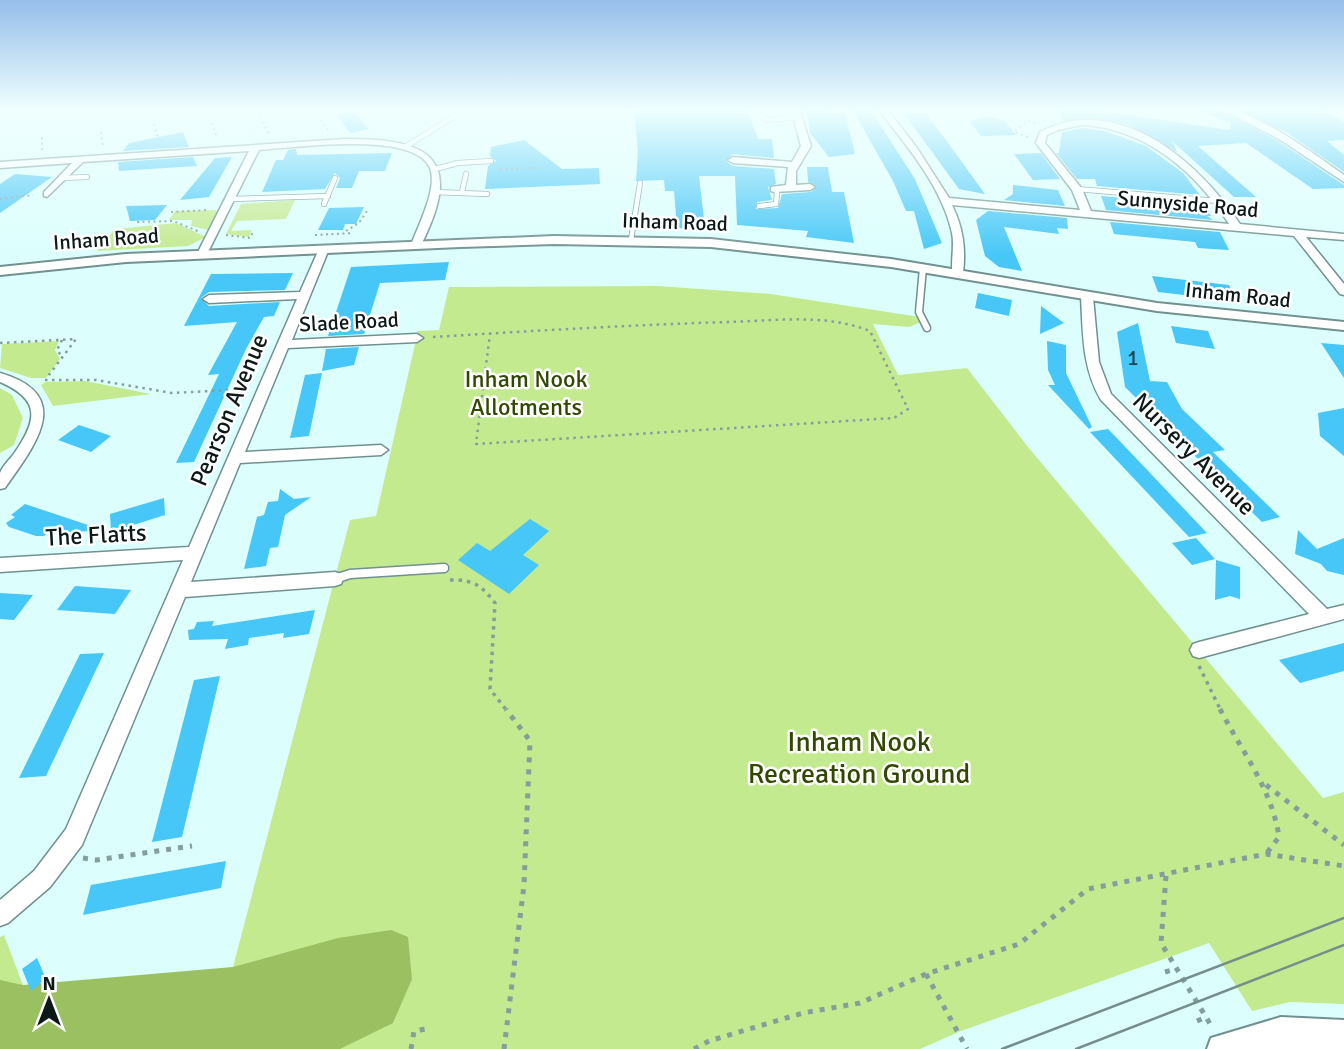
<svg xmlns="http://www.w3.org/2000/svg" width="1344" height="1049" font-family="Signika,sans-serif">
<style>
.green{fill:#c4ea90}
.forest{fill:#9ac061}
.building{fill:#46c7f7}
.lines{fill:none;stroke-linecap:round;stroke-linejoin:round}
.service-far2-casing{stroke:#719190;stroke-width:6}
.service-far1-casing{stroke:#719190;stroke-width:9}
.service-casing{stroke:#719190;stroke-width:11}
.minor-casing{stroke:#719190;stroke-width:3}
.tertiary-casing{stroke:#719190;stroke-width:4}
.path-far3{stroke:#849e9c;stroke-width:2;stroke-dasharray:2 3.5;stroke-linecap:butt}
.path-far2{stroke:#849e9c;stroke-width:2.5;stroke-dasharray:2.5 4.5;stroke-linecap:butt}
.path-far1{stroke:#849e9c;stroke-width:3.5;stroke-dasharray:3.5 5;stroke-linecap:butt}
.path{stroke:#849e9c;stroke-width:5;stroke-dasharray:5 7;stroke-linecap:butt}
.service-far2{stroke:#fff;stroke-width:4.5}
.service-far1{stroke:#fff;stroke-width:6}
.service{stroke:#fff;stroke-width:8}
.minor{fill:#fff;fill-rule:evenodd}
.tertiary{fill:#fff;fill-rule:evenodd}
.tram{stroke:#758d8b;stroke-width:2.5}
.labels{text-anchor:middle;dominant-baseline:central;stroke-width:5;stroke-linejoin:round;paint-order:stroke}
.far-street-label{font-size:21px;fill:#0c1918;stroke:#fff}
.number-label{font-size:21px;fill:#1a4450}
.park-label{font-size:24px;fill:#314800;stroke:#fff}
.street-label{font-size:24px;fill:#0c1918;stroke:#fff}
.near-park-label{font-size:28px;fill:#314800;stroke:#fff}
</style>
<rect width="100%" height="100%" fill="#dcfffd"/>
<!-- green -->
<path class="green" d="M295,200L286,219L237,221L231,231L252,230L249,237L226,234L241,204Z
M217,210L209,230L191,226L192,220H169L175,211Z
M176,223L206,237L188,246L97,251L115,229Z
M658,286L771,294L920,317L919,323L909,327L873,324L898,375L967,368L1028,447L1323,798L1344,792V1004L1290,1002L1252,1011L1209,943L961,1031L920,1049H0V937L4,935L26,993L233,967L350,520L376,516L418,331L439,330L449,287Z
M59,341L55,350L60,359L46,378H31L0,368L2,344Z
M85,381L151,394L53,406L41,385L46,382Z
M0,388L12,395L23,418L14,445L0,453Z"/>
<!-- forest -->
<path class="forest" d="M391,930L408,937L412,979L393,1023L340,1049H0V980L23,985L233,967L338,938Z"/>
<!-- building -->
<path class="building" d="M634,109H747L758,139H772L774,158L733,154L726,161L733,166L774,169L776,184L768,187L772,200L757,202L756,209L778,208L782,194L811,192L817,186L808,182L807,167H828L832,192H844L854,243L806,237L808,231L737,225L735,176H699L704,219L702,229L677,228L674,191H665L664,180L636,181L638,152Z
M852,109H870L915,179L942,243L924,249L914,211H906L893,181Z
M1058,109H1090L1229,130L1231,123L1199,111L1219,109L1278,141L1344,185V188L1313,189L1246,143L1198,146L1256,197H1234L1172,141L1177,152L1127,124L1098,118L1064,121Z
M1237,109H1319L1344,122V140L1327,141L1344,155V172L1286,132Z
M807,110L845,112L855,154L829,157L810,133Z
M353,111L369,129L350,133L336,115Z
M925,113L946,140L985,194L959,189L905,115Z
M986,116L1005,121L1016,135L981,136L969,121Z
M1082,128L1105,131L1146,146L1183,173L1200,195L1097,186L1095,179H1077L1056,153H1059L1062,132Z
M183,132L189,147L123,151L129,143Z
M524,140L562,169L599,168L600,184L485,189L488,166L496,161L490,156L491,147Z
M296,149L297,155L392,153L385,171H359L352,188H336L340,178L335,173L325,189L262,192L276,160H283L288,150Z
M1041,153L1060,179L1033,180L1014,154Z
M193,157L197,166L119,171L118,162Z
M232,157L209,197L180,200L215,158Z
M15,174L52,177L0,213V184Z
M1013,185L1058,190L1065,206L1004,200L1013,194Z
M1101,196L1205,205L1211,216H1207L1213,220L1106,210Z
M167,205L155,220L130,221L126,206Z
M364,207L356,224H345L343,230H318L329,208Z
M988,211L1067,218L1068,229L1057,228L1059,234L1004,227L1022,271L999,267L985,256L976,220Z
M1110,222L1220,232L1229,250L1198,248L1195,242L1114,234Z
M449,262L445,280L380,283L364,334L328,336L351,267Z
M293,273L285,290L209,292L201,298L209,306L280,302L274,316L264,317L246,349L194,462L176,463L219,374L208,375L237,322L184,326L211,274Z
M1152,276L1229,285L1236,301L1158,292Z
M978,293L1012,300L1009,316L975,308Z
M1041,306L1064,323L1040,334Z
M1138,323L1150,381L1167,382L1182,409L1225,450L1213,452L1280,517L1262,522L1125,387L1117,332Z
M1171,326L1208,331L1215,349L1176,343Z
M1047,341L1066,345V373L1092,427L1089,429L1048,385H1055L1048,370Z
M1321,343L1344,345V378Z
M359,347L354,365L322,371L326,349Z
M322,373L309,436L290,438L305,375Z
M1344,408V456L1320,436L1318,413Z
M79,425L94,430L111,436L91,452L58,440Z
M1108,429L1114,435L1207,533L1189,537L1090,432Z
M280,489L294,499L311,497L285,515L278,547L270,548L266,566L244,569L257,517L264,515L268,502L278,501Z
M164,498L165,515L111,532L110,514Z
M25,504L103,530L62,533L52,529L44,536H36L9,527L6,523L15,517L11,515Z
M530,519L549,531L523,555L539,565L509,594L458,560L477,543L490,551Z
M1298,530L1317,549L1344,538V575L1327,571L1321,564L1295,554Z
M1196,538L1215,559L1192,565L1172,543Z
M1216,560L1240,567V599L1230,596L1215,600Z
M75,586L131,590L115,614L57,610Z
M0,593L33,595L14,620L0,619Z
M315,610L309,634L283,638L284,633L249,638L248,645L225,649L228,639L189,640L188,630L194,629L197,622L214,621L212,626Z
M1344,643V671L1300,683L1279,660Z
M104,653L46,776L19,778L80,654Z
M220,676L182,837L152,842L194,680Z
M226,861L221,888L83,915L91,885Z
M37,958L46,979L31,991L22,969Z"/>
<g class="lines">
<!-- service-far2 casing -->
<g class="service-far2-casing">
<path id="service-far2" d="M755,109L767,120L797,117
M405,147L458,114L473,109
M435,169L458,163L491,161
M63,178L87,177
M1077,189L1218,201
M433,192L487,194
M462,192L466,174
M231,199L328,196
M324,204L335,178
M759,206L776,204L777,192L774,189
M631,240L640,183"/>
</g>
<!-- service-far1 casing -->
<g class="service-far1-casing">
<path id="service-far1" d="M923,268L919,312L927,328"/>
</g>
<!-- service casing -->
<g class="service-casing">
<path id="service" d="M335,579L350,574L444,568"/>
</g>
<!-- minor casing -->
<g class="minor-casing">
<path id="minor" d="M791,109H799L811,146L796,171V185L810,184L815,187L810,190L774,192L771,191V187L786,185L788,167L733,163L728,160L733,157L792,162L801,146Z
M878,109H887L917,148L949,198L1080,210L1072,190L1036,143L1040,132C1118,91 1199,162 1240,224L1344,234V240L1306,237L1344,284V295L1340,294L1294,236L952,205C963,228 966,248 963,273L953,275C950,263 955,247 952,233C942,187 907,146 878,109ZM1082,125C1145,128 1196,172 1229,224L1091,211L1082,189L1045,143L1047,135L1058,130Z
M1221,109C1255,109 1315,155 1344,175V182L1279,139Z
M345,139C434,138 464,161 420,247L411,245C418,226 438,188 430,168C414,130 292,148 259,150L207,254L202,257L197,254L249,151L83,162L47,197L44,196V192L72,163L0,168V162Z
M324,246L329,249L292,340L417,334L423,338L417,342L288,348L245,452L381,445L388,450L381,455L240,463L191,582L335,572L341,574L343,579L341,584L335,586L185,597L82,845L50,887L8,923L0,926V900L34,871L66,829L183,560L0,572V558L189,547L297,299L209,303L203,299L209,295L300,292L319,249Z
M1087,293L1093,297L1099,362L1111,394L1327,609L1344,605V619L1199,658L1193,656L1190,650L1193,644L1199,642L1309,614L1101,400C1082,368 1083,333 1081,297Z
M0,373C76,395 35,445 5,488L0,489C0,485 0,477 0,473C2,467 9,460 13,455C37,421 42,400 0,382Z"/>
</g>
<!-- tertiary casing -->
<g class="tertiary-casing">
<path id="tertiary" d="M554,236L711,239L891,259L1157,303L1344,322V330L1157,311L891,267L711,247L554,244L460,247L126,262L0,275V267L126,254Z
M1281,1017L1344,1020V1049H1207L1211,1038Z"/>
</g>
<!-- path-far3 -->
<path class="path-far3" d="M317,115L328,130
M260,117L269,134
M1128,119L1137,109
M211,123L217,137
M154,124L159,142
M101,132L103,147
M42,137V152
M1028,137L1014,132L1028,121L1039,124
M500,169L540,168
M0,199L33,195
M171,212L208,210
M137,222L173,221L200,232
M346,231L359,223L367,211
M226,235L250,238L254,230
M315,235L353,233"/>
<!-- path-far2 -->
<path class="path-far2" d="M433,337C531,331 629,325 727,322C775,321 824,313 870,331L908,409L894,418L476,444L490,334
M62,340L57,350L63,358
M0,343L76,339L46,379
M45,380H96L172,393L248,389"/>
<!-- path-far1 -->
<path class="path-far1" d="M450,580C473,579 482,586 495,603L490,689L507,711
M1199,666L1221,711"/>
<!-- path -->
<path class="path" d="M1220,709C1242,752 1272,789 1279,837L1266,854
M1266,785L1344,845
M83,858L97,860L192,846
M1166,876L1161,943L1212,1027
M1165,972L1176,969
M926,974L967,1049
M1197,1021L1206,1017
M411,1049L414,1031L426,1029
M504,1049L524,885L530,741L506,709
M694,1049L709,1041L803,1013L860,1003L926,974L1019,944L1088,889L1266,854L1344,866"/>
<!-- service-far2 -->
<use href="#service-far2" class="service-far2"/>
<!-- service-far1 -->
<use href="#service-far1" class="service-far1"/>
<!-- service -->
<use href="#service" class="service"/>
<!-- minor -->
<use href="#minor" class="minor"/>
<!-- tertiary -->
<use href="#tertiary" class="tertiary"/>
<!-- tram -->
<path class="tram" d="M1002,1049L1344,918
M1076,1049L1344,945"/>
</g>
<!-- sky -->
<linearGradient id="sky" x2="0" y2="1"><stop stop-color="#95beea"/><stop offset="0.43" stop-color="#effffe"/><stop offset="1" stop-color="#effffe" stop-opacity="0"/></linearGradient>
<rect width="1344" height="256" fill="url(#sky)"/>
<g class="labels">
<!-- far-street labels -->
<g class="far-street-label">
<text transform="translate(1188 204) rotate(5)">Sunnyside Road</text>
<text transform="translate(675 222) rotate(2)">Inham Road</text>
<text transform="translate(106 239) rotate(-4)">Inham Road</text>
<text transform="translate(1238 295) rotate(6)">Inham Road</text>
<text transform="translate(349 322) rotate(-3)">Slade Road</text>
</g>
<!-- number labels -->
<g class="number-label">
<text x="1133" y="358">1</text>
</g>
<!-- park labels -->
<g class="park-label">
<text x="526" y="379">Inham Nook<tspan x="526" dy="28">Allotments</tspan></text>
</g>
<!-- street labels -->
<g class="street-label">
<text transform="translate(229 410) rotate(-67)">Pearson Avenue</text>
<text transform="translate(1194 454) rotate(45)">Nursery Avenue</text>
<text transform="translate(96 535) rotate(-3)">The Flatts</text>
</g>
<!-- near-park labels -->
<g class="near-park-label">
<text x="859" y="742">Inham Nook<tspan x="859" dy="32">Recreation Ground</tspan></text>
</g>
</g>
<!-- north arrow -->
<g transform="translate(49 1000)" stroke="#ffffff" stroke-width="5" paint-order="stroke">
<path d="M0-5L12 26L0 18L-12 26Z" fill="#0c1918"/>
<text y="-10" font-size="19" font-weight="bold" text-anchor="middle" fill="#0c1918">N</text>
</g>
</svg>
